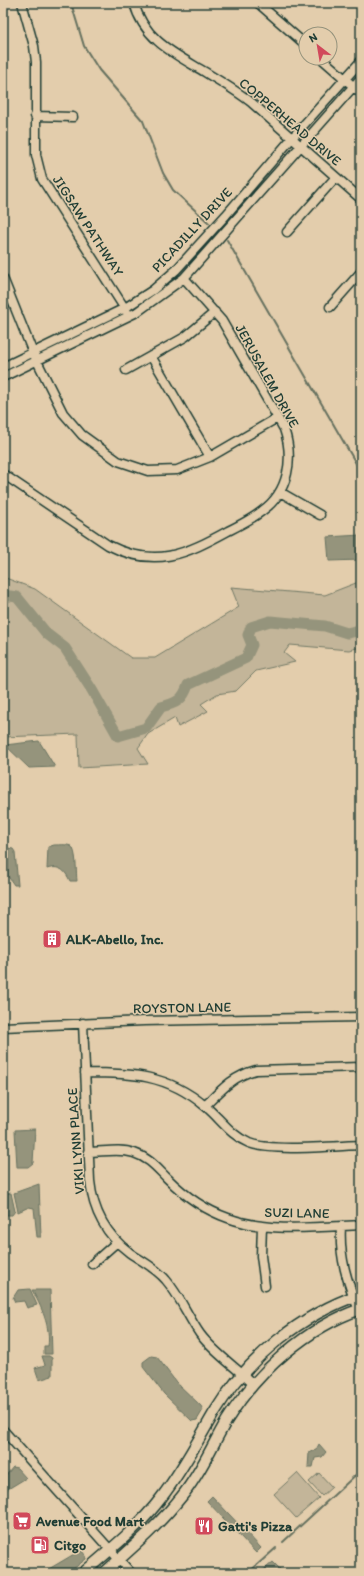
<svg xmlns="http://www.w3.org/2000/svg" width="364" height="1576" font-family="Itim,sans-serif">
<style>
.green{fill:#c3b599;stroke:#717966}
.water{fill:#95947c;stroke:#66715f}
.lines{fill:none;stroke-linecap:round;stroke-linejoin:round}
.stream{stroke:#66715f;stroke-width:2}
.river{stroke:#95947c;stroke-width:11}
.minor-casing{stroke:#1f3d34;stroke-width:11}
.major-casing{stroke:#1f3d34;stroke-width:13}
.minor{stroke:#e3cdac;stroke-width:8}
.major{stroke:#e3cdac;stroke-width:10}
.labels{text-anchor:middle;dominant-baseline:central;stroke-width:3;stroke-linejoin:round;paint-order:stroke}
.street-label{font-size:14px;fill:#1f3d34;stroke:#e3cdac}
.poi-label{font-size:14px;font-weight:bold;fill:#1f3d34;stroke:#e3cdac;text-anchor:start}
</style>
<rect width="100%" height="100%" fill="#e3cdac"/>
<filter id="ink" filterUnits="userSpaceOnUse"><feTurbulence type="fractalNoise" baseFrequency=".025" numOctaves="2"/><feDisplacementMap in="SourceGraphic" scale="8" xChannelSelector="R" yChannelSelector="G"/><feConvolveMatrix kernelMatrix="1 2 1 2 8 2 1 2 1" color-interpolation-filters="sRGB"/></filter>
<g filter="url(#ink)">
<!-- green -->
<path class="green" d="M3,577L35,589L131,658H155L239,607L231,587L325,595L361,581V647L349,650L290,645L284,653L295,662L256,671L236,691L217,694L201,704L208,711L178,727L175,718L148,734L138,748L148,764L79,768L78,734L3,737Z
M297,1473L319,1498L296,1518L274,1494Z
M319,1473L332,1487L322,1496L309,1482Z"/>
<!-- water -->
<path class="water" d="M361,535V560L329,561L327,537Z
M39,741L55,767L29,768L5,745Z
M54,845C59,845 67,844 71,846C77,850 76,874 77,881H70C65,870 59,865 47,869L48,847Z
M3,847L13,849L15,852L18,885H14L3,869Z
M35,1129L33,1163L28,1167H17L15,1130Z
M39,1184L41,1237H37L34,1208L29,1207L18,1212L14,1193Z
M11,1193L15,1211L12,1215H3V1195Z
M30,1289L37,1305L27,1308L24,1301L15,1302L13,1298L18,1290Z
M32,1290H50L52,1354H44V1346H48C51,1327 41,1306 32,1290Z
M42,1356H49L52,1358V1376L39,1380L35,1368L45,1365Z
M151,1356L157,1357L176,1382L201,1406L203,1410L197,1420L192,1421L164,1394L143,1367V1362Z
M319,1444L326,1452L322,1457L315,1458L313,1467H308L309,1453L316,1450Z
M13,1467L17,1468L26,1478L3,1492V1479Z
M212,1496L261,1548L256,1553L207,1501Z
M81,1550L86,1556V1559L68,1573H42Z
M273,1562L284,1573H260Z"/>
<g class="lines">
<!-- stream -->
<path class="stream" d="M71,3L84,46L99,70L143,121L163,173L173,190L209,223
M227,240L361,472
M283,1542L361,1470
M248,1573L276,1548"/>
<!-- river -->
<path class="river" d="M3,595L17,597L47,634L65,648L92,690L118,736L146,728L161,707C177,703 183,700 188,685L246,658L252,645L248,635L251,627L270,621L325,626L347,633L361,630"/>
<!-- minor casing -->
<g class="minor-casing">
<path id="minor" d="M22,3L34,46L36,62V155L42,179L127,312
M134,3C144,40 175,54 205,72C221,82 237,91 252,103L361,199
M258,3L306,45
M321,58L361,93
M35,116L73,117
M287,232L336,177
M3,278L33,353L63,413L82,435L118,461L148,471L177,470L210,457L277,418
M330,307L361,272
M151,356L210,457
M3,367L125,308L153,290L176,270L226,215L292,138L361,61
M126,370L185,337L215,312
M3,377L137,312L184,278L361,78
M3,474L108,545C155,569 186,554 228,531C240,525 252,519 262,511C289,492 294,458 284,429L222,321L184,278
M280,492L320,515
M83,1023L90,1181C93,1211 106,1235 130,1253C143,1262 156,1268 166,1280C180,1296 188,1317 200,1334C214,1353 236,1367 253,1384
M3,1027L144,1021L361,1017
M85,1073C131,1073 167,1074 205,1106C220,1118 230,1135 249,1143C272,1152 334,1146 361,1145
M205,1106C221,1090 233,1076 256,1070L361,1067
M88,1152C103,1152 120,1148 134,1153C149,1158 156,1167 167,1178C184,1195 205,1210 228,1218C269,1233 318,1227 361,1225
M262,1226L261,1256L265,1286
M341,1226C339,1257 347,1282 359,1310
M92,1264L117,1242
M3,1430L131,1573"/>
</g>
<!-- major casing -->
<g class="major-casing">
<path id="major" d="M83,1573C110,1550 140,1526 161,1498C182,1471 197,1442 214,1413C247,1358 300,1315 361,1294
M104,1573C132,1548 159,1525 182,1496C201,1473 212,1445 227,1420C257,1372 307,1327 361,1309"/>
</g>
<!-- minor -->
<use href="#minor" class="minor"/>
<!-- major -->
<use href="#major" class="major"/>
</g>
</g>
<!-- icons -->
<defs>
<g id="building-square" transform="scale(1)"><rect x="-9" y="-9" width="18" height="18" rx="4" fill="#d1495b" stroke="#e3cdac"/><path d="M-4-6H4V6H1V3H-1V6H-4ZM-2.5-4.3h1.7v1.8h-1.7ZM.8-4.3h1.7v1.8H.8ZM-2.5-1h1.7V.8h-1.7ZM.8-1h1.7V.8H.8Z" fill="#fff"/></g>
<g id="supermarket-square" transform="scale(1)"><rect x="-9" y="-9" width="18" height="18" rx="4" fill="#d1495b" stroke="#e3cdac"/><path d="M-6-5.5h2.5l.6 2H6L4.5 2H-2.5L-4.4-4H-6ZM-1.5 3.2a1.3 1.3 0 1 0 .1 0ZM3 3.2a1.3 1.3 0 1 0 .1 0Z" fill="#fff"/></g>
<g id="restaurant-square" transform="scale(1)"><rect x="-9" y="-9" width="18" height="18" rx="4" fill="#d1495b" stroke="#e3cdac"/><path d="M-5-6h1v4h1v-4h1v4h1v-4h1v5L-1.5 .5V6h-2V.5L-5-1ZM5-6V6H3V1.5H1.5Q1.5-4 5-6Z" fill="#fff"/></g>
<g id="fuel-square" transform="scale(1)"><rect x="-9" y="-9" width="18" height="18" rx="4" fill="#d1495b" stroke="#e3cdac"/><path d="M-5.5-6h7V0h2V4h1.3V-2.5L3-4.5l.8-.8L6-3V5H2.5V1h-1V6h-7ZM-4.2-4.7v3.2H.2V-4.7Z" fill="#fff"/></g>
</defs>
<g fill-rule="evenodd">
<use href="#building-square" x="52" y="939"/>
<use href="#supermarket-square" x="22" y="1521"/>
<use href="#restaurant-square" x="204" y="1526"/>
<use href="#fuel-square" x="40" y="1545"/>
</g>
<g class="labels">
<!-- street labels -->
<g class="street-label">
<text transform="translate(290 122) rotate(40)">COPPERHEAD DRIVE</text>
<text transform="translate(88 226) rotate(57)">JIGSAW PATHWAY</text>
<text transform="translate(192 230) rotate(-47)">PICADILLY DRIVE</text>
<text transform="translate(267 376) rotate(61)">JERUSALEM DRIVE</text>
<text transform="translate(182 1008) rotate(-1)">ROYSTON LANE</text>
<text transform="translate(76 1141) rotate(-94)">VIKI LYNN PLACE</text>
<text transform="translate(297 1213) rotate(1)">SUZI LANE</text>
</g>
<!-- poi labels -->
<g class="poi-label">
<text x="66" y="939">ALK-Abello, Inc.</text>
<text x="36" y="1521">Avenue Food Mart</text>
<text x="218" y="1526">Gatti's Pizza</text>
<text x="54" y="1545">Citgo</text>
</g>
</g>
<!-- margin -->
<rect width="364" height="1576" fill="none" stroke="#e3cdac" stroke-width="16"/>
<rect x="8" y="8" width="348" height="1560" fill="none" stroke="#1f3d34" stroke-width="1.5" filter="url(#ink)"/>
<!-- north arrow -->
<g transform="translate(318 46) rotate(329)"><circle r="19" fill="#e3cdac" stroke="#95937c"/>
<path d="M0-3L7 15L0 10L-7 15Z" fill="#d1495b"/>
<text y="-6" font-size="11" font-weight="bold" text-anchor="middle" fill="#1f3d34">N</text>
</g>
</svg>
